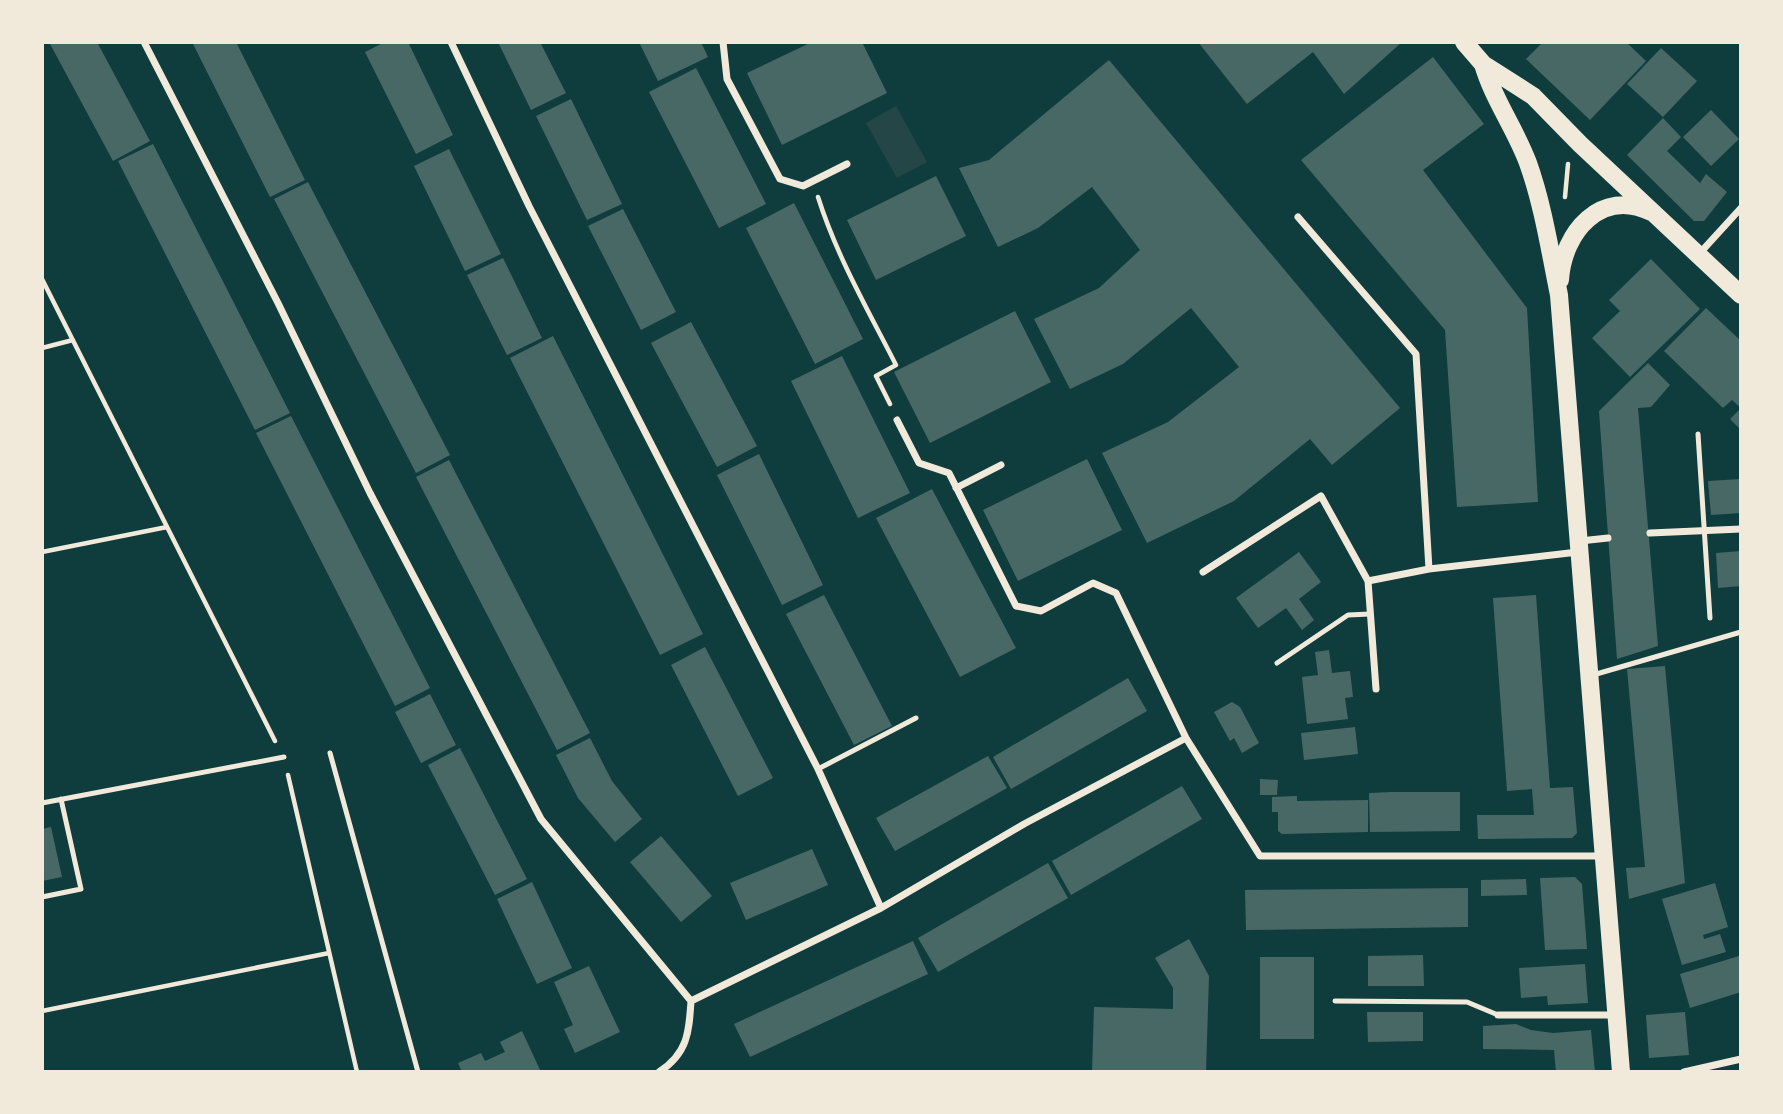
<svg xmlns="http://www.w3.org/2000/svg" width="1783" height="1114" font-family="Karla,sans-serif">
<style>
.green{fill:#244646}
.building{fill:#486865}
.lines{fill:none;stroke-linecap:round;stroke-linejoin:round}
.path{stroke:#f1e9da;stroke-width:4.5}
.service{stroke:#f1e9da;stroke-width:5}
.minor{stroke:#f1e9da;stroke-width:7}
.primary{stroke:#f1e9da;stroke-width:18}
</style>
<rect width="100%" height="100%" fill="#0f3d3e"/>
<!-- green -->
<path class="green" d="M896,106L927,162L897,178L866,123Z"/>
<!-- building -->
<path class="building" d="M49,42H97L150,141L113,161Z
M192,42H236L305,180L270,197Z
M385,42H408L453,135L416,154L365,52Z
M498,42H540L566,93L531,110Z
M639,42H701L708,57L658,81Z
M812,42H862L887,93L782,145L747,73Z
M1198,42H1402L1344,94L1313,52L1247,104Z
M1543,42H1626L1646,61L1590,120L1526,59Z
M1661,48L1697,81L1663,117L1627,84Z
M1433,57L1484,124L1423,170L1527,308L1538,502L1457,507L1445,330L1301,160Z
M1109,60L1400,408L1332,465L1310,439L1234,501L1147,543L1102,453L1168,422L1239,367L1191,308L1123,364L1070,389L1034,319L1099,288L1140,250L1092,187L1038,228L998,247L959,168L989,160Z
M696,68L766,204L719,228L649,92Z
M571,99L622,204L587,220L536,116Z
M1711,110L1739,139L1711,166L1683,137Z
M1663,118L1681,137L1667,151L1700,183L1706,174L1727,192L1704,221H1694L1627,155Z
M153,144L290,413L255,430L118,161Z
M449,149L501,254L465,271L414,166Z
M936,176L966,236L876,280L847,220Z
M308,182L450,455L416,473L274,199Z
M794,203L863,339L815,364L746,228Z
M623,209L676,312L641,330L588,226Z
M503,258L542,338L507,355L467,275Z
M1651,259L1700,309L1630,377L1592,338L1620,311L1609,300Z
M1706,308L1741,341V430L1730,419L1741,408L1732,400L1723,408L1664,351Z
M1015,311L1051,382L930,443L894,372Z
M691,322L757,446L717,467L651,343Z
M553,336L703,634L660,655L510,358Z
M842,356L910,493L858,518L791,381Z
M1648,363L1670,385L1651,407L1638,408L1658,646L1617,659L1599,411Z
M291,416L430,688L395,706L256,433Z
M759,454L823,585L782,605L717,475Z
M1087,459L1122,530L1018,581L983,510Z
M449,460L590,733L557,750L416,477Z
M1741,479V513L1711,515L1708,481Z
M932,489L1016,648L960,677L876,518Z
M1741,551V586L1718,588L1716,553Z
M1299,552L1321,582L1299,599L1314,620L1302,630L1286,608L1258,628L1236,598Z
M824,595L892,726L854,745L786,614Z
M1536,595L1550,788L1573,787L1577,833L1572,838L1478,839L1477,815H1534L1532,789L1507,791L1493,598Z
M705,647L773,778L738,796L671,665Z
M1329,650L1332,673L1350,671L1353,697L1345,698L1348,719L1307,724L1302,677L1318,675L1315,652Z
M1665,666L1685,883L1629,899L1626,868L1645,867L1627,669Z
M1128,678L1147,711L1011,789L993,757Z
M430,694L456,745L421,763L395,712Z
M1232,702L1240,707L1259,743L1242,753L1234,738L1230,741L1214,712Z
M1355,727L1358,754L1304,760L1301,733Z
M590,738L612,781L642,819L615,842L578,798L556,755Z
M460,748L527,879L495,895L428,765Z
M988,756L1007,788L895,851L876,818Z
M1260,779L1278,780L1277,795H1260Z
M1182,786L1202,819L1071,895L1052,861Z
M1392,792H1460V831L1370,832L1369,793Z
M1297,796V801L1368,800V832L1282,834L1278,831V812H1272V797Z
M51,827L62,877L42,881V829Z
M661,836L712,896L681,922L630,862Z
M812,849L828,885L746,920L730,883Z
M1048,863L1068,898L938,972L918,938Z
M1575,877L1582,884L1587,949L1545,950L1540,878Z
M1526,879L1527,895L1481,896V880Z
M532,882L572,968L537,984L497,899Z
M1715,883L1728,927L1703,935L1704,939L1720,934L1726,952L1682,965L1662,899Z
M1468,888V927L1246,930L1245,890Z
M1189,939L1209,976L1206,1072H1092L1094,1007L1173,1009V988L1155,958Z
M913,941L928,974L750,1057L734,1024Z
M1423,955L1424,986H1368V956Z
M1739,956L1741,964V992L1690,1008L1680,974Z
M1260,957H1314V1039H1260Z
M1585,964L1588,1003L1548,1005L1547,996L1521,998L1519,968Z
M589,966L620,1032L575,1053L564,1029L573,1025L554,982Z
M1367,1012H1423V1041L1368,1042Z
M1685,1012L1689,1055L1649,1058L1646,1015Z
M1516,1024L1531,1030L1553,1033L1591,1030L1595,1072H1556L1554,1050L1483,1049V1026Z
M522,1031L541,1072H462L458,1063L481,1053L485,1061L505,1052L500,1042Z"/>
<g class="lines">
<!-- path -->
<path class="path" d="M818,197C837,257 868,310 896,365L876,376L890,404
M1565,197L1568,164
M42,279L275,741
M42,348L73,340
M42,552L167,527
M288,775L357,1072
M42,1011L329,953"/>
<!-- service -->
<path class="service" d="M1698,434L1710,618
M1277,663L1348,615L1370,614
M1593,675L1741,632
M330,753L418,1072
M818,769L916,718
M42,803L284,757
M42,897L81,889L61,799
M1335,1001L1467,1002L1498,1015"/>
<!-- minor -->
<path class="minor" d="M144,42L278,303L370,493L541,819L691,1001
M451,42L529,206L818,769L881,908
M723,42L727,79L780,179L803,186L847,164
M1298,217L1416,354L1429,569
M1699,254L1741,208
M897,420L919,463L949,473L1016,606L1041,611L1093,583L1116,593L1186,738L1260,856H1603
M956,488L1001,465
M1650,533L1741,529
M1580,541L1608,538
M1203,572L1321,496L1368,581L1376,689
M1368,581L1429,569L1578,552
M691,1001L881,908L1024,824L1186,738
M1498,1015H1616
M659,1072C688,1053 689,1032 691,1001
M1684,1072L1741,1059"/>
<!-- primary -->
<path class="primary" d="M1464,42L1483,64L1533,96L1580,144L1741,295
M1483,64C1493,99 1515,128 1528,163C1543,205 1550,251 1559,295L1621,1072
M1560,280C1563,232 1601,188 1651,212"/>
</g>
<!-- border -->
<rect width="1783" height="1114" fill="none" stroke="#f1e9da" stroke-width="88"/>
</svg>
